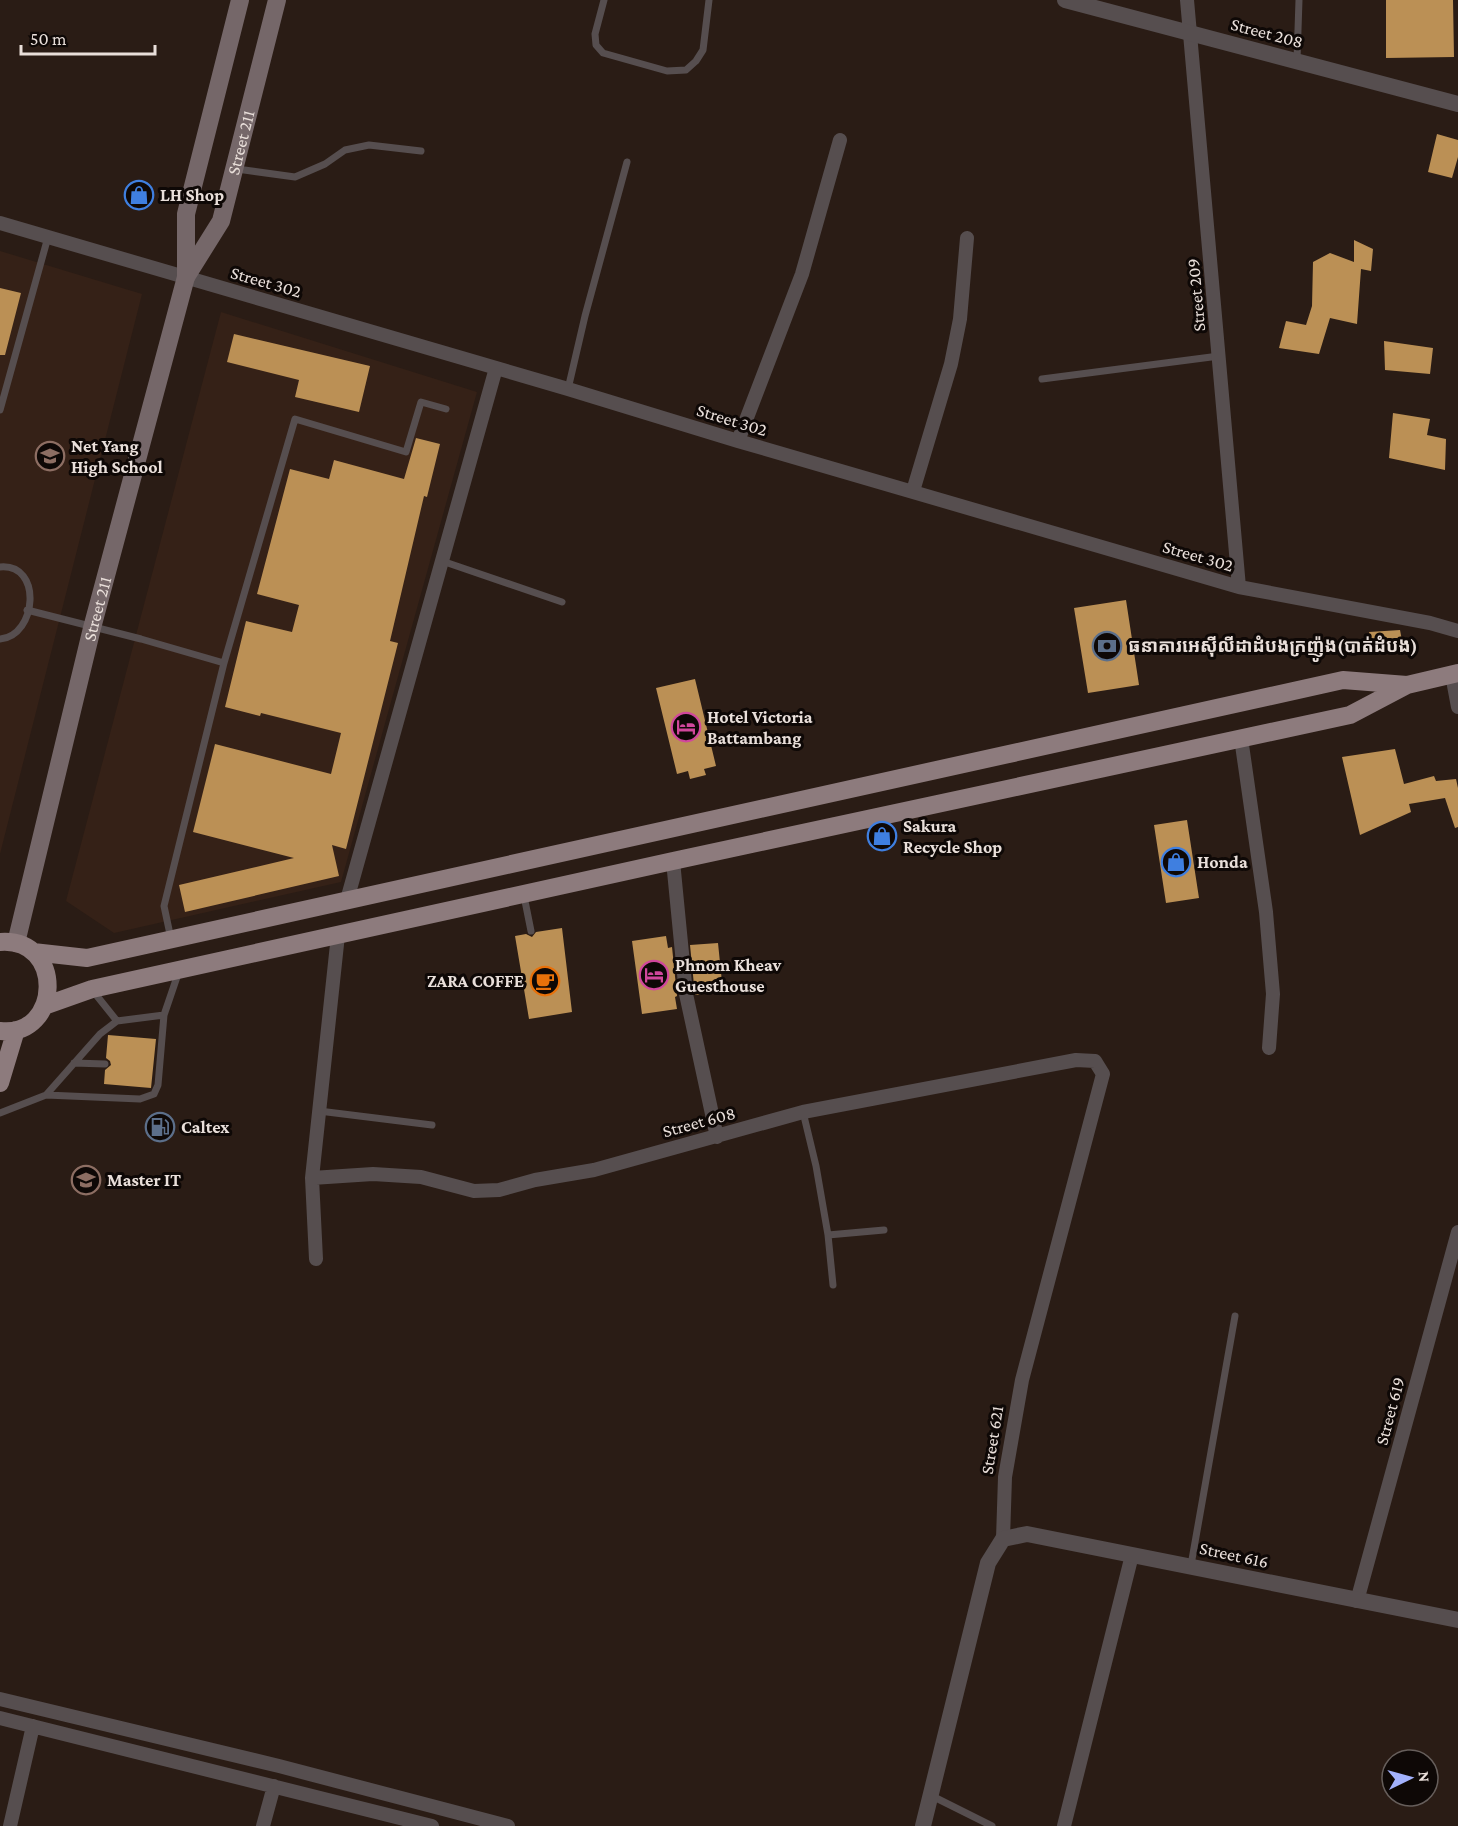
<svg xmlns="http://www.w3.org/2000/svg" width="1458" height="1826" font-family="'Crimson Pro','Noto Sans Khmer',serif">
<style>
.built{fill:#352117}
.building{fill:#bb9055}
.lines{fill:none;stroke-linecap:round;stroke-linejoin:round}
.service{stroke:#564e4f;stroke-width:7}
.minor{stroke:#564e4f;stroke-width:14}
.tertiary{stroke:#564e4f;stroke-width:16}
.secondary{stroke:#756769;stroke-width:18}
.primary{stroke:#8d7b7d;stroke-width:18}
.labels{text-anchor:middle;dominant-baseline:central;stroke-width:6;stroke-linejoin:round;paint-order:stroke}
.street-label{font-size:18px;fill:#e9dfda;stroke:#0e0806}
.poi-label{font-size:18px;font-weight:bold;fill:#e9dfda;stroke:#0e0806;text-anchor:start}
</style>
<rect width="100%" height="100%" fill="#2a1c15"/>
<!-- built -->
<path class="built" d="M0,251L142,294L0,854Z
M221,312L477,392L341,882L114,933L66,901Z"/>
<!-- building -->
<path class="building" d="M1386,0H1453L1454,57L1386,58Z
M1437,134L1458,140V157L1452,178L1428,172Z
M1354,240L1373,249L1371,271L1361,269L1357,324L1330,318L1319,354L1279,348L1286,321L1306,325L1312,306L1313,262L1330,253L1354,262Z
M0,288L21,293L5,355H0Z
M234,334L370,366L359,412L295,397L299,380L227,362Z
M1384,341L1433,348L1430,374L1385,370Z
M1393,413L1430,419L1427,435L1446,439L1445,470L1389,458Z
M416,438L440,444L427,497L424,496L390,641L398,643L346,849L332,845L339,876L185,912L179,885L294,858L193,832L215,744L331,774L341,733L261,713L260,716L225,707L246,621L292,632L299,605L257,594L290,469L329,479L334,460L404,479Z
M1126,600L1139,685L1088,693L1074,608Z
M1400,630L1403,646L1373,647L1369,632Z
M695,679L716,766L704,769L706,775L690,779L688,771L677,774L656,688Z
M1395,749L1404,784L1434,776L1436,781L1456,779L1458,788V827L1455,828L1445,798L1409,804L1411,812L1360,835L1342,757Z
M1187,820L1199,898L1166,903L1154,825Z
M562,928L572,1012L529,1019L515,936L526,934L532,937L536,932Z
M666,936L668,948L672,947L677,996L675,997L677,1009L642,1014L632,941Z
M718,943L723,992L695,995L690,945Z
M108,1035L156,1039L151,1088L104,1084L105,1070L111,1065L110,1061L106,1058Z"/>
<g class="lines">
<!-- service -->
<path class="service" d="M604,0L595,34L596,45L603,53L667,71L686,70L696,61L703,50L709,0
M1297,60L1299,0
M237,169L295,177L325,164L345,150L369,145L421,151
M1042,379L1219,356
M568,389L585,316L627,162
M0,410L48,237
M442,561L562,602
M0,567C43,563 37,636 0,639
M27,610L141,639L224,663L295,419L406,452L421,402L446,409
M524,896L531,931
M171,939L164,906L224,663
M93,991L117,1021
M74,1063L105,1064
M46,1095L100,1034L117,1021L164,1015
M319,1111L432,1125
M803,1112L816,1166L828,1235L884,1230
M0,1113L46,1095L140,1099L154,1094L158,1085L164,1015L179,971
M828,1235L833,1285
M1191,1565L1235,1316
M930,1795L992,1826"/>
<!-- minor -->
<path class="minor" d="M1187,0L1239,587
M0,223L568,389L738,441L1239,587L1430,623L1458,631
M738,441L802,274L840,140
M913,491L951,364L960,319L967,238
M1452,675L1458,707
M1241,738L1266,912L1273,994L1269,1048
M673,861L686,994L717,1137
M347,900L496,368
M312,1178L373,1174L421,1177L474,1191L499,1190L535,1180L594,1170L803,1112L1076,1060L1095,1061L1103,1074L1022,1380L1005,1477L1003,1539
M316,1259L312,1178L338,935
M1357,1601L1458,1232
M0,1699L279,1766L508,1826
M0,1718L432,1826
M10,1826L33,1726
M263,1826L274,1786
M1064,1826L1132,1555"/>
<!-- tertiary -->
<path class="tertiary" d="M1065,0L1458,104
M923,1826L988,1563L1003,1539L1027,1534L1458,1620"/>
<!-- secondary -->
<g class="secondary">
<path id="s1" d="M186,277L221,221L277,0"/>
<path id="s2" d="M16,943L92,628L186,277V214L240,0"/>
</g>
<!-- primary -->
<path class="primary" d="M0,942C65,937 62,1038 0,1031
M33,952L87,958L1343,680L1407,685
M44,1006L92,989L673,861L1350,715L1407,685L1458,673
M0,1083L16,1030"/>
</g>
<!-- icons -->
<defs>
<g id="shop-ring" transform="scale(1.5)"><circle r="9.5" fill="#0e0806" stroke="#3f7fe0" stroke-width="1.5"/><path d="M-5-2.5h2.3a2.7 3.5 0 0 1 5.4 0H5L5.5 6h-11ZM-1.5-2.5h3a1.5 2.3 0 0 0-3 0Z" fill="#3f7fe0"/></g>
<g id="school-ring" transform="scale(1.5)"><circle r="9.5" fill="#0e0806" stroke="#8d6e63" stroke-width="1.5"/><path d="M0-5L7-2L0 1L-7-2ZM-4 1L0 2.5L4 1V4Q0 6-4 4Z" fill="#8d6e63"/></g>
<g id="bank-ring" transform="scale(1.5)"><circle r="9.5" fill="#0e0806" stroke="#5c6f8a" stroke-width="1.5"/><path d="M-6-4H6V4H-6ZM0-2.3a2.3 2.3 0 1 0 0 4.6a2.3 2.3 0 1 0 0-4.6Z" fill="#5c6f8a"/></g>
<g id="hotel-ring" transform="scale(1.5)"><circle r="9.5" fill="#0e0806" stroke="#d1479c" stroke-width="1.5"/><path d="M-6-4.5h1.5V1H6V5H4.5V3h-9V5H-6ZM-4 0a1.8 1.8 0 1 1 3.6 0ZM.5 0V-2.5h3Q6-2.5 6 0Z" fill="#d1479c"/></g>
<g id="cafe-ring" transform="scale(1.5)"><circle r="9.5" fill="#0e0806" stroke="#e8710a" stroke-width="1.5"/><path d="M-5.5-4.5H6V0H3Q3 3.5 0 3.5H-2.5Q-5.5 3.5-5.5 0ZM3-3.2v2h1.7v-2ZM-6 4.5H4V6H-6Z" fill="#e8710a"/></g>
<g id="fuel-ring" transform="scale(1.5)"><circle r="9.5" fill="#0e0806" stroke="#5c6f8a" stroke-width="1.5"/><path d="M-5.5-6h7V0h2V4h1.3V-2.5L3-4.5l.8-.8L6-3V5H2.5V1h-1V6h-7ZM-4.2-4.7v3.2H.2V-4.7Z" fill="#5c6f8a"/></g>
<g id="university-ring" transform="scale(1.5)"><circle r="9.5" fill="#0e0806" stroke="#8d6e63" stroke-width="1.5"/><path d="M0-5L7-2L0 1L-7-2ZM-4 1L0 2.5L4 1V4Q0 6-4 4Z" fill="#8d6e63"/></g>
</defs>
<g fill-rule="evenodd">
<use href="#shop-ring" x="139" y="195"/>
<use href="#school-ring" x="50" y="456"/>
<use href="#bank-ring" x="1107" y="646"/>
<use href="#hotel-ring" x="686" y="727"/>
<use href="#shop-ring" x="882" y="836"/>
<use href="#shop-ring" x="1176" y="862"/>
<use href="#hotel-ring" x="654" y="975"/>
<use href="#cafe-ring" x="545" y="981"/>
<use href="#fuel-ring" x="160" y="1127"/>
<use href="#university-ring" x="86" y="1180"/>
</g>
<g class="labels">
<!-- street labels -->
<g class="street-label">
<text transform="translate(1267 33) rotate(15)">Street 208</text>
<text stroke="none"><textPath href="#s1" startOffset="147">Street 211</textPath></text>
<text transform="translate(266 282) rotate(16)">Street 302</text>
<text transform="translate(1196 295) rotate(-95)">Street 209</text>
<text transform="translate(732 420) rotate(17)">Street 302</text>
<text transform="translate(1198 556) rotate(16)">Street 302</text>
<text stroke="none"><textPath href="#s2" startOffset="344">Street 211</textPath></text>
<text transform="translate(699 1122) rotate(-15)">Street 608</text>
<text transform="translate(1390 1411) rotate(-75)">Street 619</text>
<text transform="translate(992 1440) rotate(-81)">Street 621</text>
<text transform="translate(1234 1555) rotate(12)">Street 616</text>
</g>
<!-- poi labels -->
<g class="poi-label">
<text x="160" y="195">LH Shop</text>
<text x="71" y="446">Net Yang<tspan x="71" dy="21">High School</tspan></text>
<text x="1128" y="646">ធនាគារអេស៊ីលីដាដំបងក្រញ៉ូង(បាត់ដំបង)</text>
<text x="707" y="717">Hotel Victoria<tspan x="707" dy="21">Battambang</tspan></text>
<text x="903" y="826">Sakura<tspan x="903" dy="21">Recycle Shop</tspan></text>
<text x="1197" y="862">Honda</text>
<text x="675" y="965">Phnom Kheav<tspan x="675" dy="21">Guesthouse</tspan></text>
<text x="524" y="981" text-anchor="end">ZARA COFFE</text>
<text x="181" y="1127">Caltex</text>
<text x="107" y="1180">Master IT</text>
</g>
</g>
<!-- north arrow -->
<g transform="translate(1410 1778) rotate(85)"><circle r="28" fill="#0e0806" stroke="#665e5b" stroke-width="1.5"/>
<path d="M0-4.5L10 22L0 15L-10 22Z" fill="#a3b2fd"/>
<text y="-9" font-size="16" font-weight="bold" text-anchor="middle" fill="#e9dfda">N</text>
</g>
<!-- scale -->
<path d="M21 45v9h134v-9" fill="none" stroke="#e9dfda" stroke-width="3"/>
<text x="30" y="45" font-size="18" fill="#e9dfda" stroke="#0e0806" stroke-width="4.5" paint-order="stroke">50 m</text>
</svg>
